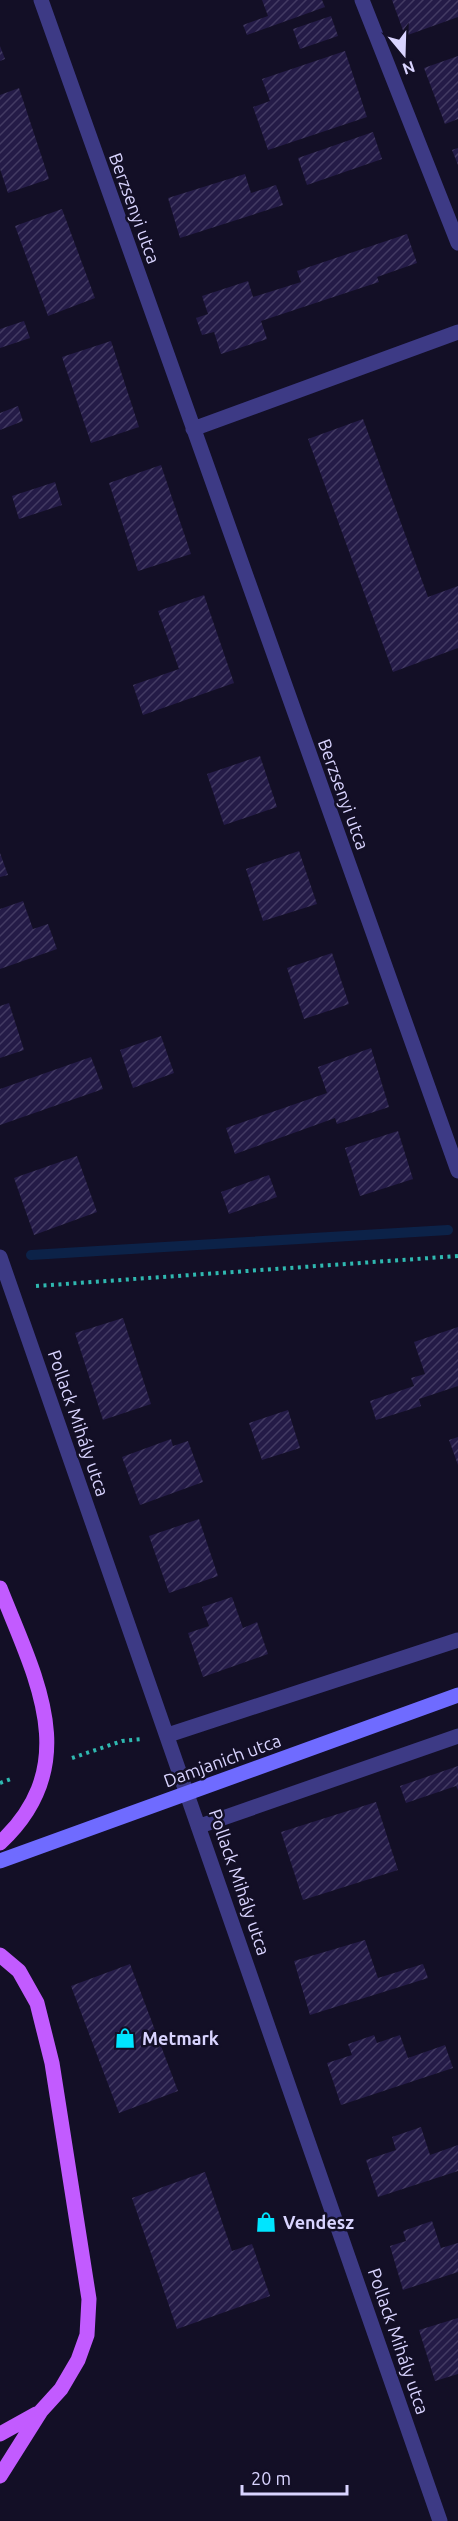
<svg xmlns="http://www.w3.org/2000/svg" width="458" height="2521" font-family="Ubuntu,sans-serif">
<style>
.lines{fill:none;stroke-linecap:round;stroke-linejoin:round}
.stream{stroke:#0c2248;stroke-width:10}
.building{fill:url(#building-hatch)}
.path{stroke:#2fb8b0;stroke-width:4;stroke-dasharray:3 4.5;stroke-linecap:butt}
.street{stroke:#3d3a85;stroke-width:15}
.primary{stroke:#c25bff;stroke-width:15}
.secondary-bridge{stroke:#6f6bff;stroke-width:15}
.primary-bridge{stroke:#c25bff;stroke-width:15}
.labels{text-anchor:middle;dominant-baseline:central;stroke-width:5;stroke-linejoin:round;paint-order:stroke}
.street-label{font-size:18px;fill:#d9d4ff;stroke:#130f26}
.poi-label{font-size:18px;font-weight:bold;fill:#d9d4ff;stroke:#130f26;text-anchor:start}
</style>
<defs>
<pattern id="building-hatch" width="6" height="6" patternUnits="userSpaceOnUse" patternTransform="scale(1.5)"><rect width="6" height="6" fill="#241b47"/><path d="M-1 1l2-2M0 6l6-6M5 7l2-2" fill="none" stroke="#433b63"/></pattern>
</defs>
<rect width="100%" height="100%" fill="#130f26"/>
<g class="lines">
<!-- stream -->
<path class="stream" d="M31,1255L448,1230"/>
</g>
<!-- building -->
<path class="building" d="M262,0H322L325,7L247,35L243,25L268,16Z
M392,0H458V17L405,36Z
M331,16L338,36L300,49L293,29Z
M0,46L5,59L0,61Z
M345,51L367,117L268,150L253,107L270,101L262,79Z
M458,56V119L445,124L424,68Z
M19,88L49,179L8,193L0,169V95Z
M373,132L382,159L307,185L298,158Z
M458,148V165L452,150Z
M245,174L251,193L276,185L283,205L180,238L168,198Z
M62,209L95,298L48,316L15,226Z
M407,234L417,263L377,277L379,282L261,321L267,339L221,354L214,332L202,335L196,318L208,314L202,296L248,281L253,297L301,282L297,271Z
M24,321L30,338L0,348V329Z
M111,341L139,427L91,443L62,357Z
M18,406L23,421L0,430V413Z
M363,419L428,597L458,586V648L393,672L308,439Z
M161,465L191,554L138,571L109,483Z
M55,482L62,505L19,519L12,496Z
M204,595L234,683L143,715L133,685L179,669L158,611Z
M260,756L277,807L224,825L207,774Z
M299,851L317,904L263,921L246,869Z
M0,853L8,875L0,877Z
M23,901L33,929L48,924L57,949L0,969V909Z
M332,953L349,1004L304,1019L287,968Z
M9,1003L24,1050L0,1058V1006Z
M161,1036L174,1073L133,1088L120,1050Z
M371,1048L389,1107L337,1124L335,1118L235,1154L226,1128L327,1093L318,1067Z
M91,1057L103,1089L0,1125V1089Z
M398,1131L413,1179L360,1196L345,1148Z
M77,1156L97,1212L34,1235L14,1178Z
M269,1175L277,1197L229,1214L221,1192Z
M123,1318L151,1404L103,1420L75,1333Z
M458,1327V1386L419,1399L421,1406L376,1420L370,1401L414,1386L411,1378L425,1374L414,1342Z
M288,1410L300,1448L262,1460L249,1423Z
M458,1437V1465L449,1440Z
M171,1439L173,1446L188,1441L203,1482L140,1505L122,1457Z
M199,1519L218,1576L169,1593L149,1536Z
M232,1597L243,1628L257,1622L268,1654L203,1677L188,1633L209,1626L202,1607Z
M458,1766V1790L456,1786L406,1803L400,1786Z
M376,1802L398,1870L303,1900L281,1832Z
M365,1940L378,1978L423,1964L428,1978L310,2015L294,1961Z
M130,1964L178,2091L119,2113L71,1986Z
M374,2035L377,2043L400,2035L408,2058L445,2045L453,2068L341,2105L327,2063L352,2055L348,2044Z
M421,2127L430,2155L458,2145V2171L378,2197L366,2160L396,2150L392,2137Z
M205,2172L232,2251L252,2244L270,2296L177,2329L132,2198Z
M432,2221L441,2248L458,2243V2272L403,2290L390,2246L406,2241L403,2231Z
M458,2318V2374L435,2381L419,2330Z"/>
<g class="lines">
<!-- path -->
<path class="path" d="M36,1286L458,1256
M72,1758L122,1741L142,1739
M0,1783L14,1778"/>
<!-- street -->
<path class="street" d="M41,0L458,1171
M362,0L458,243
M193,429L458,332
M0,1257L440,2521
M168,1735L458,1640
M200,1826L458,1736"/>
<!-- primary -->
<path class="primary" d="M0,1955L19,1971L37,2003L52,2063L89,2299L87,2335L78,2360L61,2389L41,2411L0,2476
M0,2434L36,2414"/>
<!-- secondary-bridge -->
<path class="secondary-bridge" d="M0,1861L458,1695"/>
<!-- primary-bridge -->
<path class="primary-bridge" d="M0,1588C35,1677 85,1764 0,1843"/>
</g>
<!-- icons -->
<defs>
<g id="shop-bare" transform="scale(1.62)"><path d="M-5-2.5h2.3a2.7 3.5 0 0 1 5.4 0H5L5.5 6h-11ZM-1.5-2.5h3a1.5 2.3 0 0 0-3 0Z" fill="#00e5ff" stroke="#130f26" stroke-width="2.5" paint-order="stroke"/></g>
</defs>
<g fill-rule="evenodd">
<use href="#shop-bare" x="125" y="2038"/>
<use href="#shop-bare" x="266" y="2222"/>
</g>
<g class="labels">
<!-- street labels -->
<g class="street-label">
<text transform="translate(135 208) rotate(70)">Berzsenyi utca</text>
<text transform="translate(344 794) rotate(70)">Berzsenyi utca</text>
<text transform="translate(79 1423) rotate(71)">Pollack Mihály utca</text>
<text transform="translate(222 1760) rotate(-20)">Damjanich utca</text>
<text transform="translate(240 1882) rotate(71)">Pollack Mihály utca</text>
<text transform="translate(399 2341) rotate(71)">Pollack Mihály utca</text>
</g>
<!-- poi labels -->
<g class="poi-label">
<text x="142" y="2038">Metmark</text>
<text x="283" y="2222">Vendesz</text>
</g>
</g>
<!-- north arrow -->
<g transform="translate(404 54) rotate(161)" stroke="#130f26" stroke-width="4.5" paint-order="stroke">
<path d="M0-4.5L10 22L0 15L-10 22Z" fill="#d9d4ff"/>
<text y="-9" font-size="16" font-weight="bold" text-anchor="middle" fill="#d9d4ff">N</text>
</g>
<!-- scale -->
<path d="M242 2485v9h105v-9" fill="none" stroke="#d9d4ff" stroke-width="3"/>
<text x="251" y="2485" font-size="18" fill="#d9d4ff" stroke="#130f26" stroke-width="4.5" paint-order="stroke">20 m</text>
</svg>
